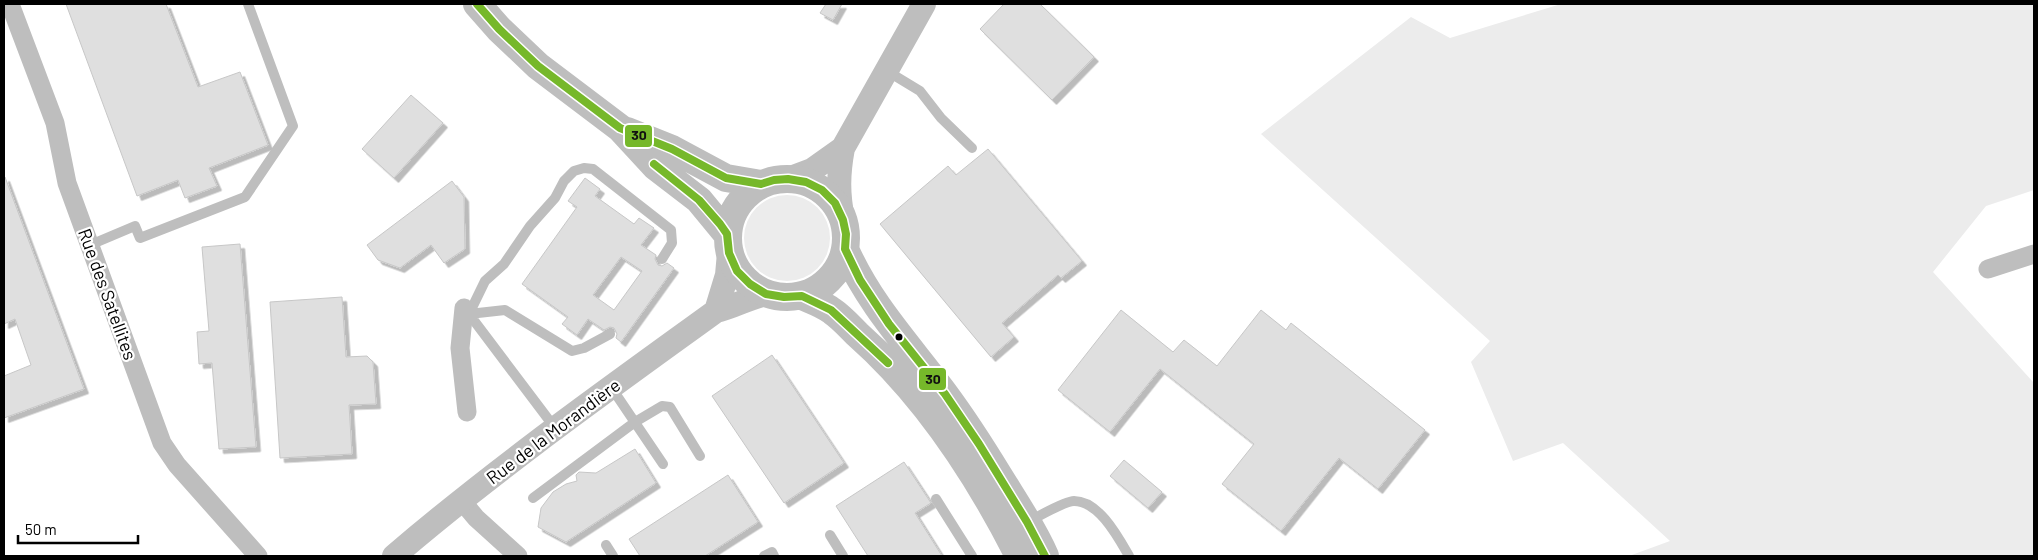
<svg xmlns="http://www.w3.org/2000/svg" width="2038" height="560" font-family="Barlow,sans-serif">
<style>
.green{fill:#ececec}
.building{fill:#dfdfdf;stroke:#c7c7c7;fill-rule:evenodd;filter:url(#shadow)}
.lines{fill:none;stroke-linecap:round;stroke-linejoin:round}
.service{stroke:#bebebe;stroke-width:10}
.minor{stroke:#bebebe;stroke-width:19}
.tertiary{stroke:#bebebe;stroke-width:24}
.primary{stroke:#bebebe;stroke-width:28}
.bus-1-casing{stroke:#fff;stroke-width:11}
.bus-1{stroke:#76b82a;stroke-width:8}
.bus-dot{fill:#000;stroke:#fff;stroke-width:2}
.labels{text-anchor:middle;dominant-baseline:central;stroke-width:4.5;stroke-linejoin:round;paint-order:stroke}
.street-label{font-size:18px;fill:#000;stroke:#fff}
.line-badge{stroke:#fff;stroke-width:2}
.pale-badge-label{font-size:14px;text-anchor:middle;font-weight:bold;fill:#111}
</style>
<defs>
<filter id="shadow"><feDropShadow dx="4.5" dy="4.5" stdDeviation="0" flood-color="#0004"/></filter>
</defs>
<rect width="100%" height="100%" fill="#fff"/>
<!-- green -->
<path class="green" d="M1561,4H2034V190L1986,206L1933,272L2034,383V556H1629L1670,541L1563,443L1513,461L1471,362L1490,341L1261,134L1411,17L1450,38Z
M744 238a43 43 0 1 1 86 0a43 43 0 1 1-86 0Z"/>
<!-- building -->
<path class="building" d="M66,4H166L198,87L240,72L268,145L209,168L217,186L185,198L178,180L137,196Z
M826,4H842L833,20L820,13Z
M1004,4H1040L1094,57L1052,100L980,29Z
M411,95L443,123L394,178L362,149Z
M988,149L1082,261L1061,278L1058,275L1002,323L1014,337L991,357L880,224L948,166L956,175Z
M4,177H5L84,389L4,418V376L31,365L15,319L4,324Z
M585,178L600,189L595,196L634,224L639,218L654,228L641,245L656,255L655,259L658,265L662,266L667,263L674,268L621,342L616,338L617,334L614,328L610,327L604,330L588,319L577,335L562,324L568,317L522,284L577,207L568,201ZM621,257L642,271L614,310L593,295Z
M452,181L464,197L465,249L444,263L431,245L400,268L378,260L367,245Z
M240,244L256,447L219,449L212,363L199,364L197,332L209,331L202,247Z
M342,297L346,357L367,356L373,362L376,404L349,405L352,454L280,458L270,302Z
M1121,310L1173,352L1184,340L1217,366L1261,310L1286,330L1291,323L1425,430L1378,489L1339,458L1281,531L1222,484L1254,444L1160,369L1110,432L1058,390Z
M772,355L844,463L784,503L712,396Z
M635,449L656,483L566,542L538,527L541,508L553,492L566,484L577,481L576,475L579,472L596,473Z
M1124,460L1162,492L1148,508L1110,476Z
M904,462L931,503L915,513L942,556H868L836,506Z
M728,475L758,522L705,556H640L629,539Z"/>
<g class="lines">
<!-- service -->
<path class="service" d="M887,71L920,91L941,118L972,148
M90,245L135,226L140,238L245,197L293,126L248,4
M466,310L555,428
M469,314L485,281L504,264L530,226L555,198L564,181L574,171L584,168L593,169L671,230L672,243L662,259
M469,314L505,310L572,351L584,348L610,334
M611,387L663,464
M533,498L635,422L662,406L670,407L700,456
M936,499L972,556
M1028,522C1037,517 1065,501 1074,501C1099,501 1118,537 1129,556
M830,535L843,556
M606,545L613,556
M764,556L772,552L774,556"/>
<!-- minor -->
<path class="minor" d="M10,4L55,123L67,183L162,443L177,465L258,556
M1988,269L2034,254
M464,308L460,348L467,412
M461,500L476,518L518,556"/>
<!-- tertiary -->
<path class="tertiary" d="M788,179L812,170L843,148
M843,220C838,193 838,175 843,148L924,4
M716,311L727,275L729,253
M394,556C497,468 607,390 716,311C734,307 748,298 766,294"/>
<!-- primary -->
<path class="primary" d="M477,4L499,29L538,66L620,128L656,167L699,200L727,234
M627,131L672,149L726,178L761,184
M728 238a59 59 0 1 1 118 0a59 59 0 1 1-118 0Z
M845,249C869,304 909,346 944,393C964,420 982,448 999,476C1015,502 1033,528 1045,556
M802,296C811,300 823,304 832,311C841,317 849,326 857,334C926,395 978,475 1019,556"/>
<!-- bus-1 casing -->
<g class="bus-1-casing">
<path id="bus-1" d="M477,4L499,29L538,66L620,128L672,149L726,178L761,184L774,180L788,179L806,182L822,190L835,203L843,220L846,234L845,249L860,280L889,324L945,394L979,444L1027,522L1045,556
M654,164L699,200L720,224L727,234L729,253L737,271L750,284L766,294L784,297L802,296L831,310L888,363"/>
</g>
<!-- bus-1 -->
<use href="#bus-1" class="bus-1"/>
</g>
<!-- markers -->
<circle class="bus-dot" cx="899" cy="337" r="4.5"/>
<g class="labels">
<!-- street labels -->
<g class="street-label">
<text transform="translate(108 294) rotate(70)">Rue des Satellites</text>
<text transform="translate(553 431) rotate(-37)">Rue de la Morandière</text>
</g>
</g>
<g class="line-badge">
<rect x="624" y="124" width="29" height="24" rx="5" fill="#76b82a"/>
<rect x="918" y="367" width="29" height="24" rx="5" fill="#76b82a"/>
</g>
<g class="pale-badge-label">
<text x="639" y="140">30</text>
<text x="933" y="384">30</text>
</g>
<!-- border -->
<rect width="2038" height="560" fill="none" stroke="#000000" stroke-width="10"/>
<!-- scale -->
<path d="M18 535v8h120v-8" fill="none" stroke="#000000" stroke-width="2.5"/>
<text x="25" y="535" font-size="15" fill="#000000" stroke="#ffffff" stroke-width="4" paint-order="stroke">50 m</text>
</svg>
